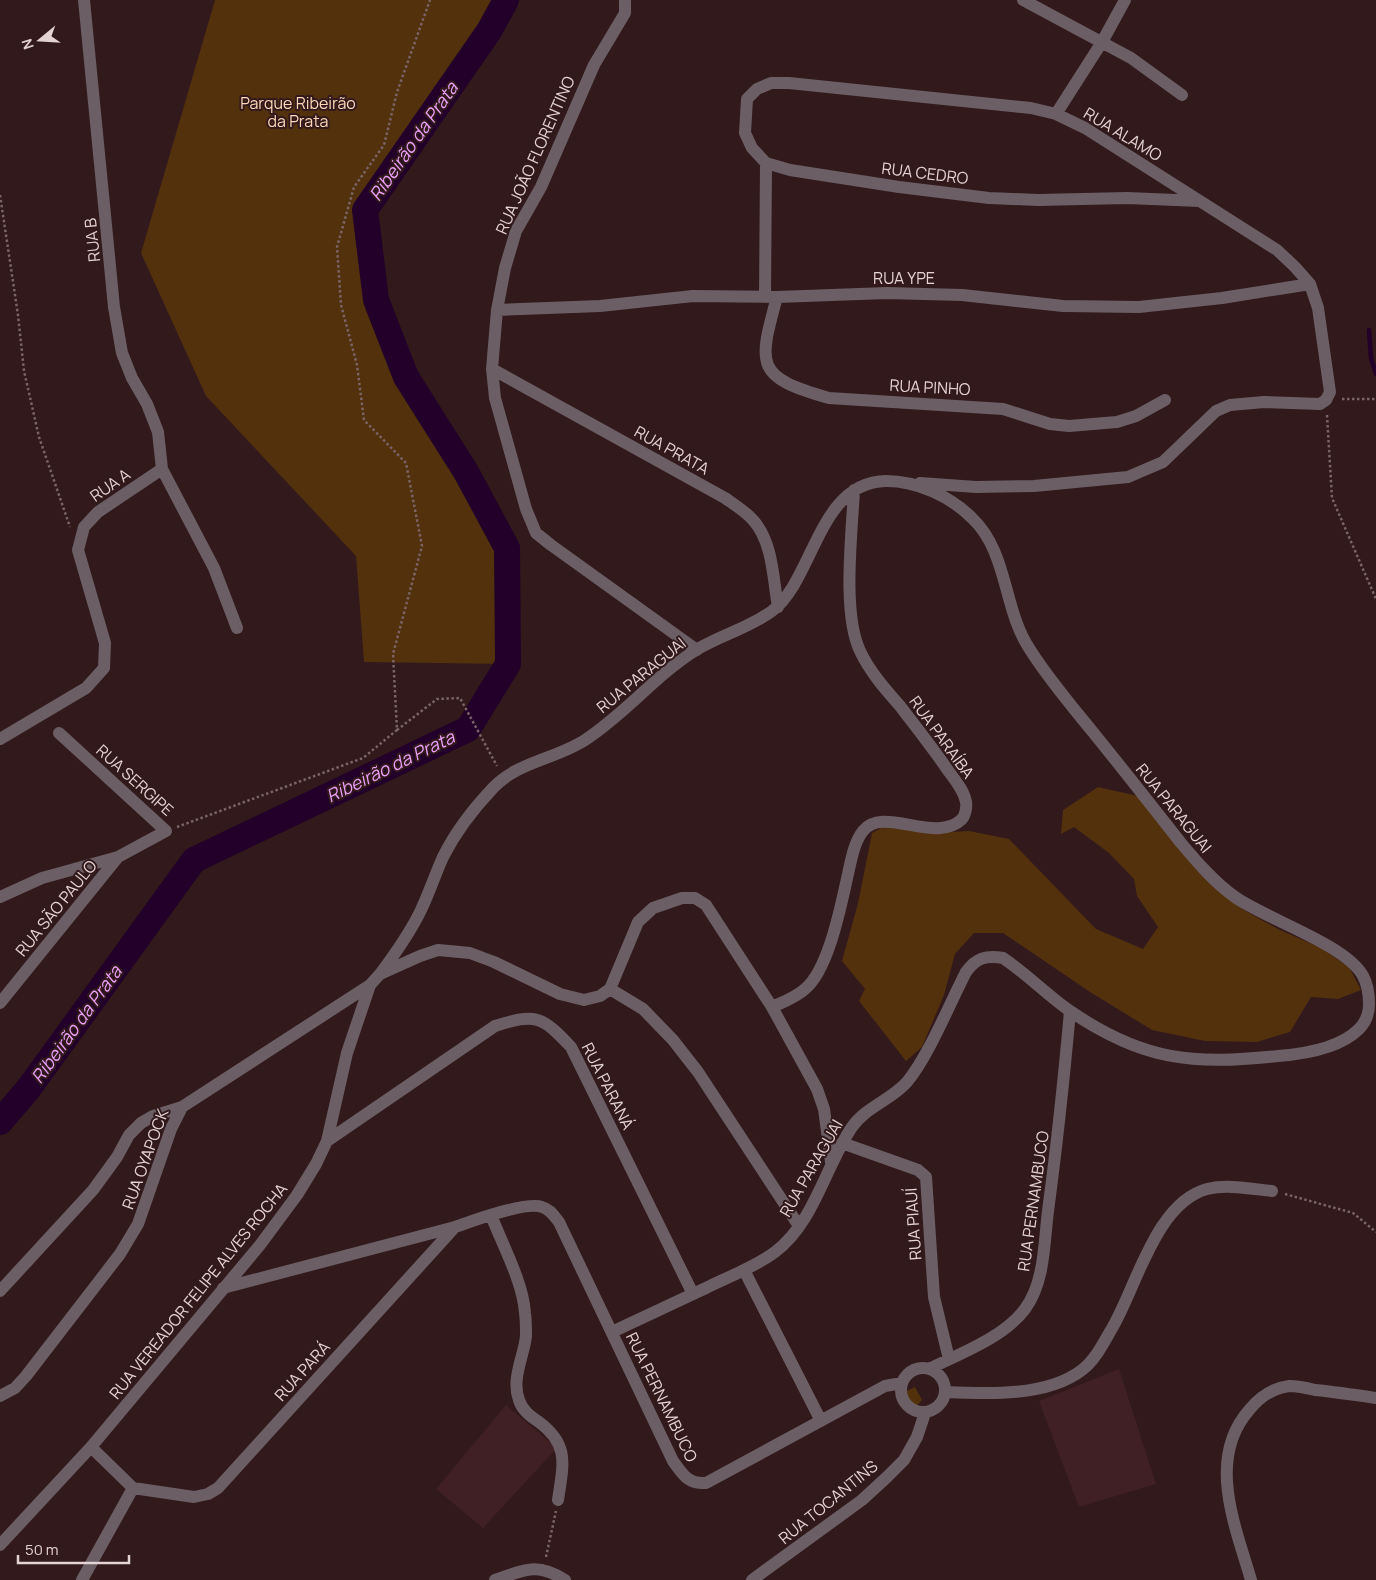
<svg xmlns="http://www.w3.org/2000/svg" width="1376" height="1580" font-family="Manrope,sans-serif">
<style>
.built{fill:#402024}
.green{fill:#53310d}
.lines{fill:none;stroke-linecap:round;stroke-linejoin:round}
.stream{stroke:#220029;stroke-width:4.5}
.river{stroke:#220029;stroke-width:26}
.path{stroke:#7a6467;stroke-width:2.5;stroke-dasharray:2.5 2.5;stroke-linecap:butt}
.minor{stroke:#6b5f65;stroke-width:12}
.labels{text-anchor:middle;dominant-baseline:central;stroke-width:4;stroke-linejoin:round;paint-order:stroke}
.park-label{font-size:16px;fill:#fdd7b7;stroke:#31191c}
.street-label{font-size:16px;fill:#e4d3d4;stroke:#31191c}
.water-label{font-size:18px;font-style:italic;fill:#ed9ffa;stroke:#31191c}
</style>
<rect width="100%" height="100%" fill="#31191c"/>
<!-- built -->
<path class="built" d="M1119,1369L1156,1484L1079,1507L1039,1401Z
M506,1405L557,1448L483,1528L436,1489Z"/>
<!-- green -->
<path class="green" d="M215,0H506L489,31L365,210L376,300L406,377L466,472L507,548L508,664L364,662L356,556L206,396L141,253Z
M1098,787L1138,796L1242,909L1278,929L1321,948L1349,967L1361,990L1338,999L1311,997L1290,1032L1257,1042L1205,1041L1152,1030L1090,992L1003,933H974L955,954L944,995L922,1047L906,1061L859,1001L865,989L842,961L858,903L872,833L883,827L935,833L969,831L1009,839L1096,929L1143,949L1158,927L1137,896L1134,879L1109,853L1074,827L1061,834L1063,810Z
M915,1387L922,1400L914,1409L904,1408L896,1396Z"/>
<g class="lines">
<!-- stream -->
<path class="stream" d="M1369,330L1371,358L1376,374"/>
<!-- river -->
<path class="river" d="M0,1122L29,1088L194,860L468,729L508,664L507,548L466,472L406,377L376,300L365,210L489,31L506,0"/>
<!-- path -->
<path class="path" d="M0,195L18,315L24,371L39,437L70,527
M1342,399H1376
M1327,415L1332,498L1376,599
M397,730L437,699L460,698L497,766
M177,827L363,758L397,730L393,654L422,546L406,463L364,420L357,365L341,305L337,247L354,187L384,145L397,92L430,0
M1285,1194L1353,1213L1376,1232
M546,1557L556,1511"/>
<!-- minor -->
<path class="minor" d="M84,0L114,307L122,353L132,378L147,404L158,432L162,469
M625,0V13L594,65L541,187L516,231L505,268L497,310L492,369L495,398L526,509L536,533L551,545L697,650
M1023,0L1131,58L1182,95
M1056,114L1102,42L1125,0
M765,297L766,163
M777,297C758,366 755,377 829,398L1003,409L1050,424L1069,426L1117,422L1136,416L1165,400
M497,310L600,306L693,296L777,297L887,293L962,295L1063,306L1139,307L1222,298L1310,284
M492,369L725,498C735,505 745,511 753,520C773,542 773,579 778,607
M920,483L976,487L1034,486L1128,477L1163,462L1216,411L1230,405L1264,402L1320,404L1326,400L1330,392L1318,308L1310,284L1295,267L1277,250L1085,128L1056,114L1031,108L789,83H771L757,89L747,99L745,133L752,148L766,163L790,170L899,187L989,198L1038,200L1127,198L1200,201
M0,739L86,688L104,668L105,643L78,550L84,527L98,512L162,469L214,568L237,628
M0,897L42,878L118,857L166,831L59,733
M380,974C395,954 410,933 421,910C429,893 435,875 443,857C455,833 474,808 493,788C517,762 556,759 585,740C625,714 656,675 696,650C721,635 749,628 772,611C814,580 818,482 886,481C917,481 950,496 972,518C1008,552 1003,608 1029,648C1047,677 1070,704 1092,731C1122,768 1152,806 1181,843C1197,862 1214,882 1235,897C1266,919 1347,945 1363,976C1368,985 1369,995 1369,1004C1369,1015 1366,1022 1359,1029C1340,1048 1304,1054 1278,1056C1193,1065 1143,1061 1070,1011C1047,995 1027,974 1003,958C986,955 976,958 966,972C949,1005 929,1055 907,1082C891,1100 866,1107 852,1127C825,1167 814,1223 775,1252C755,1267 730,1276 708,1287C676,1302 644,1317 612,1332
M610,989L643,1009L673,1040L698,1072L799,1226
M0,1003L118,857
M772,1007C783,1002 795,998 805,989C829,969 841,905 848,874C851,861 854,842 863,831C883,805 936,845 962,819C965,816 967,807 966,802C964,790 954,779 947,769C932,747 916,727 900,706C885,689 870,672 860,651C842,613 852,533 854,490
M327,1141L495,1026C536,1013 542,1016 571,1047L693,1294
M842,1143L918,1170L926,1177L934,1297L949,1359
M491,1215C502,1244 523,1282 525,1313C526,1320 526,1328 526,1336C524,1356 511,1379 519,1400C522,1410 530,1416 539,1422C570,1445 563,1465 558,1500
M744,1270L821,1421
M223,1288L455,1227
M0,1291L93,1190L117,1157L129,1135L141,1123L153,1116L182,1107
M901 1390a22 22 0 1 1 44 0a22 22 0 1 1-44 0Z
M929,1369C961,1353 1003,1338 1025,1309C1045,1282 1044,1242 1048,1211C1057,1144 1064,1078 1070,1011
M945,1392C987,1394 1047,1397 1082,1370C1095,1360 1103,1344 1111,1330C1136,1289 1155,1203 1207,1189C1228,1184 1251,1189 1272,1191
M0,1396L15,1388L26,1376L120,1254L138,1224L171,1129L182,1107L370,985
M91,1447L133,1488L194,1497L208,1494L218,1488L455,1227C472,1221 526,1201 542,1207C550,1209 554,1216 559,1222L673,1461C683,1475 688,1484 706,1483L885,1386L902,1383
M0,1545L91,1447L260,1245L297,1195L316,1164L327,1141L347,1053L370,985L380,974L420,956L438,950L470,953L494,962L560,994L584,1000L600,996L610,989L638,922L653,908L682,898H695L706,905L772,1007L817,1089L824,1109L831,1162
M82,1580L133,1488
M495,1580C524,1570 537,1562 565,1580
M752,1580L862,1500L887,1477L904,1460L917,1437L925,1413
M1251,1580C1235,1525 1206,1458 1250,1409C1260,1397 1273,1388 1289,1386C1297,1386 1307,1388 1315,1390C1335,1392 1356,1395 1376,1398"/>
</g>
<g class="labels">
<!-- park labels -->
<g class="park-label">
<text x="298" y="103">Parque Ribeirão<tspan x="298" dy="18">da Prata</tspan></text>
</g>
<!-- street labels -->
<g class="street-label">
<text transform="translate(1123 134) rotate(31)">RUA ALAMO</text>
<text transform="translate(535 155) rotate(-66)">RUA JOÃO FLORENTINO</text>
<text transform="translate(925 173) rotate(7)">RUA CEDRO</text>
<text transform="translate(92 240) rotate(-96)">RUA B</text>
<text x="904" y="278">RUA YPE</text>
<text transform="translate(930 387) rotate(3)">RUA PINHO</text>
<text transform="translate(672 450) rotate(29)">RUA PRATA</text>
<text transform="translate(110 485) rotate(-35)">RUA A</text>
<text transform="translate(641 675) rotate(-39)">RUA PARAGUAI</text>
<text transform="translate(942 737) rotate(54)">RUA PARAÍBA</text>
<text transform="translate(135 780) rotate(42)">RUA SERGIPE</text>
<text transform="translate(1174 808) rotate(51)">RUA PARAGUAI</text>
<text transform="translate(56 908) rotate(-51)">RUA SÃO PAULO</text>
<text transform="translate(608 1086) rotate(63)">RUA PARANÁ</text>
<text transform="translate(145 1159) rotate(-70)">RUA OYAPOCK</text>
<text transform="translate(811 1168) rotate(-60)">RUA PARAGUAI</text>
<text transform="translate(1033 1201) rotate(-82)">RUA PERNAMBUCO</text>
<text transform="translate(913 1224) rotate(-94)">RUA PIAUÍ</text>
<text transform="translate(198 1291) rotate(-51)">RUA VEREADOR FELIPE ALVES ROCHA</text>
<text transform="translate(302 1371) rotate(-48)">RUA PARÁ</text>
<text transform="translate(662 1397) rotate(64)">RUA PERNAMBUCO</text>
<text transform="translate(828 1502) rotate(-39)">RUA TOCANTINS</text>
</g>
<!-- water labels -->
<g class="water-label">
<text transform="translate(413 141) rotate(-55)">Ribeirão da Prata</text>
<text transform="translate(390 766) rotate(-26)">Ribeirão da Prata</text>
<text transform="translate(76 1024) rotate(-54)">Ribeirão da Prata</text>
</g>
</g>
<!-- north arrow -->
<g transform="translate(40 40) rotate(252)" stroke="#31191c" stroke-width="4" paint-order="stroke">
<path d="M0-4L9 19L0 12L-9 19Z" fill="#e4d3d4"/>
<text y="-8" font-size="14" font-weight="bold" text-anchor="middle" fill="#e4d3d4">N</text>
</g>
<!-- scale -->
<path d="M18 1555v8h111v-8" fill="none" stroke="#e4d3d4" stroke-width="2.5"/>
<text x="25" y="1555" font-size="15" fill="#e4d3d4" stroke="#31191c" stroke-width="4" paint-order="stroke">50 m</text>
</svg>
